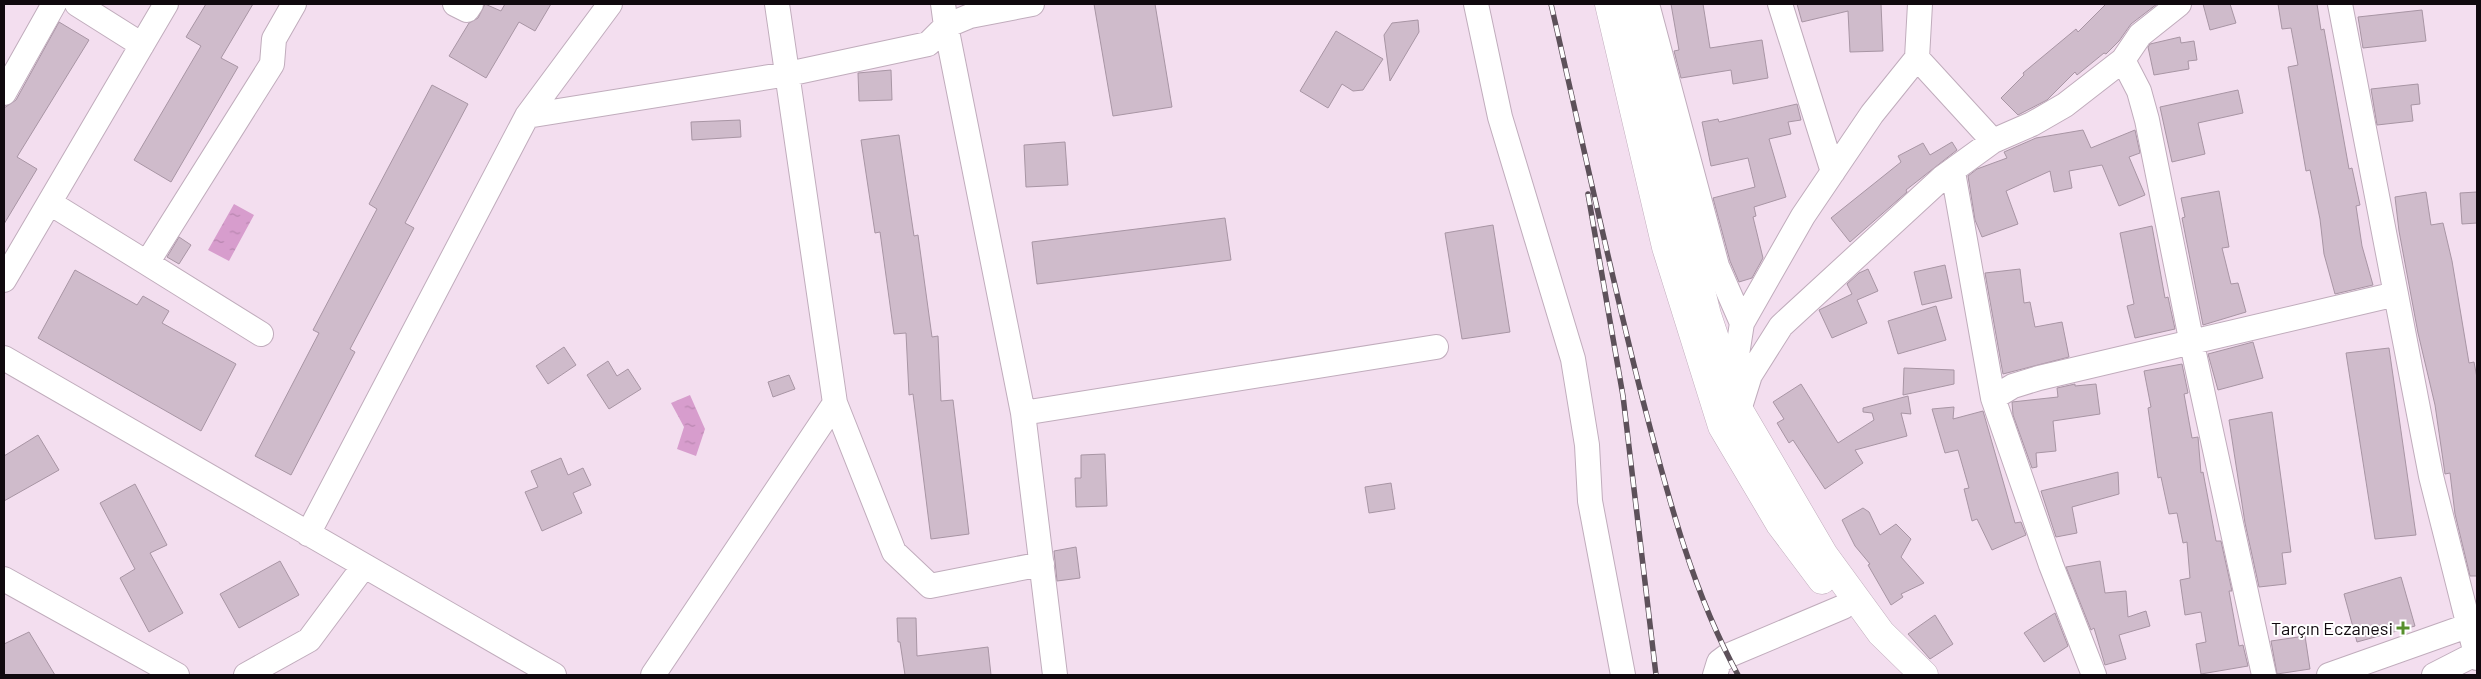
<svg xmlns="http://www.w3.org/2000/svg" width="2481" height="679" font-family="Barlow,sans-serif">
<style>
.water{fill:url(#water-ripples)}
.building{fill:#cfbbcb;stroke:#a895a4}
.lines{fill:none;stroke-linecap:round;stroke-linejoin:round}
.minor-casing{stroke:#c0acbc;stroke-width:26}
.major-casing{stroke:#c0acbc;stroke-width:29}
.minor{stroke:#fff;stroke-width:24}
.major{stroke:#fff;stroke-width:28}
.rail-casing{stroke:#5d515a;stroke-width:5.5}
.rail{stroke:#fff;stroke-width:4;stroke-dasharray:11;stroke-linecap:butt}
.poi-dot{fill:#578f2c;stroke:#fff;stroke-width:2}
.labels{text-anchor:middle;dominant-baseline:central;stroke-width:4;stroke-linejoin:round;paint-order:stroke}
.poi-label{font-size:18px;fill:#10090e;stroke:#fff;text-anchor:end}
</style>
<defs>
<pattern id="water-ripples" width="26" height="14" patternUnits="userSpaceOnUse" patternTransform="scale(1.25)"><rect width="26" height="14" fill="#d79dcd"/><path d="M2 4q2-2 4 0t4 0M15 11q2-2 4 0t4 0" fill="none" stroke="#b886af"/></pattern>
</defs>
<rect width="100%" height="100%" fill="#f3deef"/>
<!-- water -->
<path class="water" d="M234,204L254,215L229,261L208,250Z
M690,395L705,429L696,456L677,449L684,427L671,403Z"/>
<!-- building -->
<path class="building" d="M206,4H253L221,58L238,67L171,182L134,160L201,46L186,37Z
M485,4L501,11L505,4H551L535,31L519,22L486,78L449,56L469,23L478,18Z
M1094,4H1155L1172,107L1113,116Z
M1671,4H1703L1710,48L1762,40L1768,78L1733,84L1731,70L1681,78L1674,51L1679,50Z
M1797,4H1881L1883,51L1850,52L1848,11L1802,22Z
M2106,4H2157L2131,24L2119,41L2106,54L2104,53L2077,75L2075,72L2047,100L2018,115L2001,98L2024,75L2023,73L2076,29L2078,32Z
M2203,4H2230L2236,23L2210,30Z
M2278,4H2317L2321,30L2324,29L2349,169L2352,168L2360,205L2356,206L2362,246L2373,285L2335,294L2324,254L2320,219L2310,170L2306,171L2288,67L2298,65L2291,28L2282,29Z
M2422,10L2426,41L2363,48L2358,17Z
M1418,20L1419,32L1390,81L1384,35L1392,23Z
M59,22L89,40L17,157L37,169L4,224V108L16,100Z
M1336,31L1383,59L1363,90L1353,91L1342,84L1328,108L1300,91Z
M2180,37L2181,43L2194,41L2197,60L2188,61L2189,69L2154,75L2148,47L2150,44Z
M891,70L892,100L859,101L858,73Z
M2418,84L2420,104L2411,105L2413,121L2377,125L2371,89Z
M432,85L468,104L405,223L414,228L350,349L355,352L291,475L255,456L319,333L313,330L377,209L369,204Z
M2238,90L2243,113L2198,123L2205,154L2172,162L2160,107Z
M1797,104L1801,120L1788,122L1791,134L1769,139L1786,197L1754,207L1756,216L1753,217L1763,258L1752,278L1739,282L1730,261L1713,198L1755,187L1748,158L1711,166L1702,122L1718,119L1719,122Z
M740,120L741,137L692,140L691,122Z
M2083,130L2091,148L2135,130L2140,153L2129,157L2145,195L2119,206L2102,165L2069,171L2072,188L2054,192L2050,171L2006,191L2018,224L1982,237L1975,220L1968,176L1977,169L2007,158L2004,152L2036,138Z
M899,135L914,236L918,235L932,337L938,336L941,401L953,400L969,534L931,539L913,394L909,395L906,333L894,334L880,232L875,233L861,140Z
M1065,142L1068,185L1026,187L1024,145Z
M1952,142L1957,150L1906,190L1907,192L1850,242L1831,218L1901,162L1898,156L1923,143L1930,155Z
M2219,191L2229,247L2222,248L2231,284L2238,283L2246,312L2203,325L2182,218L2185,217L2181,198Z
M2426,192L2431,225L2443,223L2452,261L2469,363L2474,362L2477,378V576H2470L2455,514L2450,473L2445,474L2435,405L2418,333L2399,231L2395,197Z
M2477,192V223L2462,224L2460,193Z
M1225,218L1231,260L1037,284L1032,242Z
M1493,225L1510,332L1462,339L1445,233Z
M2152,226L2165,298L2168,297L2175,329L2135,338L2127,306L2134,304L2120,233Z
M179,237L191,245L179,264L167,257Z
M1945,265L1952,298L1922,305L1914,272Z
M1868,269L1878,291L1857,300L1867,323L1832,338L1819,310L1852,294L1847,284L1859,273Z
M2020,269L2024,303L2030,302L2035,327L2062,322L2069,357L2003,374L1985,273Z
M75,270L137,305L143,296L169,311L162,323L236,364L201,431L38,338Z
M1936,306L1946,340L1898,354L1888,321Z
M2253,342L2263,378L2218,390L2208,354Z
M564,347L576,365L548,384L536,366Z
M2389,348L2416,535L2375,539L2346,353Z
M608,361L617,376L628,369L641,389L609,409L587,375Z
M2182,364L2188,393L2184,394L2192,438L2198,437L2201,473L2203,472L2216,541H2221L2232,591H2229L2239,646L2243,645L2248,666L2201,674L2196,644L2206,642L2201,612L2185,615L2180,580L2190,578L2187,542L2183,543L2177,513L2169,514L2161,477L2158,478L2148,408L2151,407L2144,371Z
M1904,368L1954,370V384L1903,395Z
M789,375L795,389L773,397L768,382Z
M1801,384L1838,443L1874,420L1872,413L1863,412V408L1908,396L1911,414L1901,413L1907,436L1855,450L1863,463L1825,489L1793,440L1789,443L1777,423L1784,419L1773,402Z
M2075,384V386L2096,384L2100,414L2053,421L2056,451L2036,453L2037,467L2032,468L2013,415L2012,402L2058,397L2057,388Z
M1954,407L1953,419L1983,411L2015,523L2021,522L2026,535L1992,550L1977,519L1972,521L1964,489L1969,488L1958,450L1945,453L1932,409Z
M2272,412L2291,552L2282,553L2286,584L2259,587L2245,523L2229,420Z
M38,435L59,470L4,501V456Z
M1105,454L1107,506L1076,507L1075,478H1081V455Z
M561,458L568,475L583,468L591,485L573,493L582,513L542,531L525,492L538,487L531,471Z
M2118,472L2119,494L2072,507L2077,533L2056,537L2041,491Z
M1391,483L1395,509L1369,513L1365,487Z
M135,484L167,545L150,553L183,613L149,632L120,578L135,569L100,503Z
M1863,508L1869,512L1880,535L1896,524L1911,539L1901,557L1924,583L1901,594L1903,597L1891,605L1868,565L1870,564L1855,546L1842,520Z
M1076,547L1080,578L1057,581L1054,551Z
M280,561L299,595L239,628L220,594Z
M2100,561L2105,593L2126,591L2128,617L2146,611L2150,626L2119,635L2126,659L2105,665L2094,628L2091,630L2066,567Z
M2401,577L2415,626L2357,642L2344,594Z
M2055,613L2068,646L2044,662L2024,633Z
M1935,615L1953,644L1930,659L1908,634Z
M897,618H916L917,656L988,647L991,675H905L900,642H898Z
M29,632L55,675H4V644Z
M2305,636L2310,669L2277,674L2271,641Z"/>
<g class="lines">
<!-- minor casing -->
<g class="minor-casing">
<path id="minor" d="M77,4L142,45
M455,4L467,10L471,4
M777,4L835,403L894,552L930,586L1042,564
M943,4L946,26L1023,413L1055,675
M1476,4L1500,117L1573,359L1587,445L1590,501L1623,675
M1647,4L1717,266L1742,323
M1780,4L1833,172
M2340,4L2431,476L2477,658
M1917,58L1993,141
M2123,60L2139,91L2147,120L2192,344L2264,675
M4,93L54,4
M527,116L788,74L928,44L946,26L970,16L1032,4
M1953,172L1993,398L2013,386L2039,378L2396,294
M50,203L147,263L272,64L274,39L294,4
M147,263L261,334
M4,280L166,4
M4,358L554,675
M1731,393L1742,323L1803,216L1872,114L1917,58L1920,4
M1993,398L2051,565L2094,675
M1023,413L1436,347
M1732,416L1739,410L1750,375L1781,326L1942,178L1993,141L2032,124L2065,105L2123,60L2140,35L2179,4
M308,534L527,116L610,4
M4,579L177,675
M246,675L309,640L364,566
M653,675L835,403
M1715,675L1719,662L1727,656L1843,607
M2329,675L2470,625
M2434,675L2477,653"/>
</g>
<!-- major casing -->
<g class="major-casing">
<path id="major" d="M1609,4L1666,247L1722,426L1780,524L1822,580
M1630,4L1707,315L1739,410L1824,555L1881,633L1924,675"/>
</g>
<!-- minor -->
<use href="#minor" class="minor"/>
<!-- major -->
<use href="#major" class="major"/>
<!-- rail casing -->
<g class="rail-casing">
<path id="rail" d="M1551,4C1581,135 1609,267 1642,397C1667,492 1691,589 1738,675
M1588,194L1623,396L1656,675"/>
</g>
<!-- rail -->
<use href="#rail" class="rail"/>
</g>
<!-- markers -->
<path class="poi-dot" d="M2400.5 620.5h5v5h5v5h-5v5h-5v-5h-5v-5h5z"/>
<g class="labels">
<!-- poi labels -->
<g class="poi-label">
<text x="2393" y="628">Tarçın Eczanesi</text>
</g>
</g>
<!-- border -->
<rect width="2481" height="679" fill="none" stroke="#10090e" stroke-width="10"/>
</svg>
